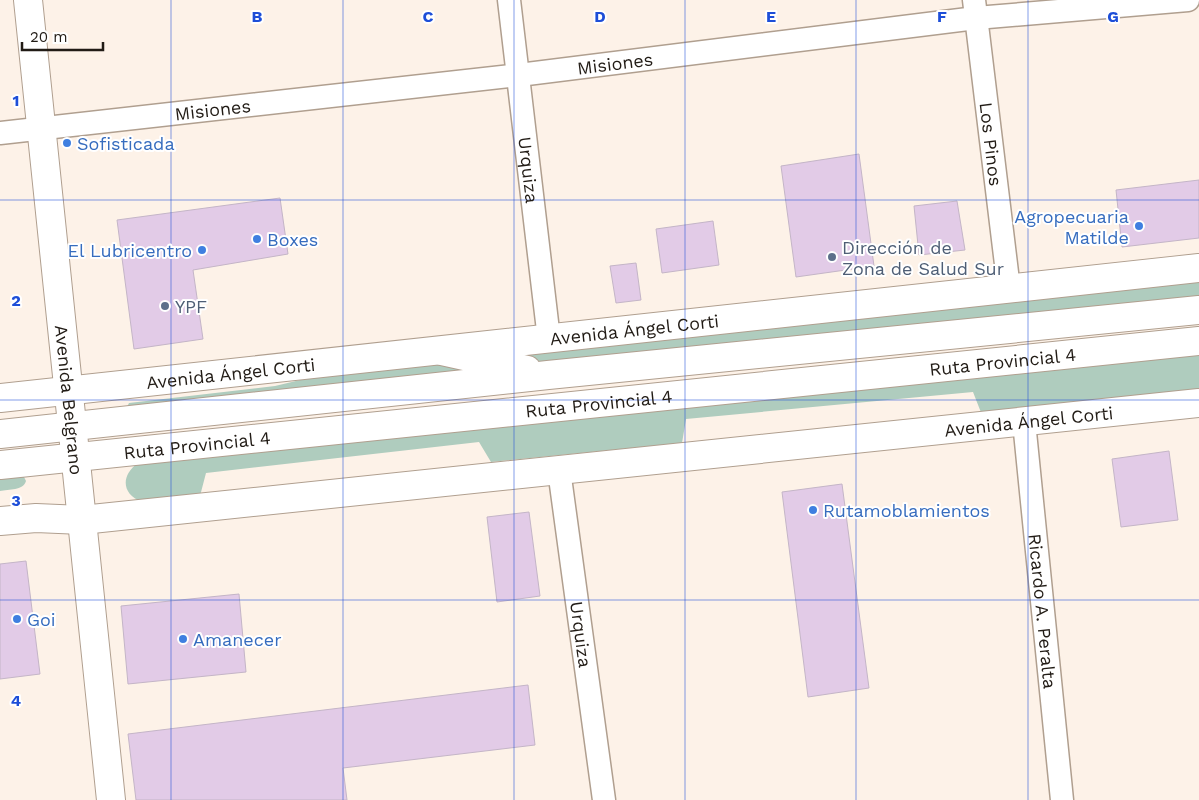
<svg xmlns="http://www.w3.org/2000/svg" width="1199" height="800" font-family="'Work Sans',sans-serif">
<style>
.green{fill:#afccbe}
.building{fill:#e2cbe7;stroke:#c4b5c7}
.lines{fill:none;stroke-linecap:round;stroke-linejoin:round}
.minor-casing{stroke:#b09f8f;stroke-width:25}
.secondary-casing{stroke:#b09f8f;stroke-width:30}
.primary-casing{stroke:#b09f8f;stroke-width:30}
.minor{stroke:#fff;stroke-width:22}
.secondary{stroke:#fff;stroke-width:28}
.primary{stroke:#fff;stroke-width:28}
.grid{fill:none;stroke:#1d4ed8;stroke-width:1;stroke-opacity:0.55}
.shop-dot{fill:#3f7fe0;stroke:#fff;stroke-width:2}
.service-dot{fill:#5c6f8a;stroke:#fff;stroke-width:2}
.labels{text-anchor:middle;dominant-baseline:central;stroke-width:4;stroke-linejoin:round;paint-order:stroke}
.street-label{font-size:18px;fill:#211b15;stroke:#fff}
.shop-label{font-size:18px;fill:#366cbe;stroke:#fff;text-anchor:start}
.service-label{font-size:18px;fill:#4e5e75;stroke:#fff;text-anchor:start}
.grid-label{font-size:16px;text-anchor:middle;font-weight:bold;fill:#1d4ed8;stroke:#fff;stroke-width:4;stroke-linejoin:round;paint-order:stroke}
</style>
<rect width="100%" height="100%" fill="#fdf2e8"/>
<!-- green -->
<path class="green" d="M1199,282V300L556,365L505,357L504,353Z
M1199,349V390L982,415L973,392L686,419L682,443L491,462L479,442L206,473L200,496L142,502C121,494 121,475 138,463Z
M445,358L473,370L127,407L129,403L275,386L321,375Z
M19,475L24,477L26,481C23,491 9,489 0,491V477Z"/>
<!-- building -->
<path class="building" d="M859,154L874,266L796,277L781,166Z
M1199,180V238L1122,247L1116,190Z
M280,198L288,254L193,270L203,339L134,349L117,220Z
M957,201L965,250L919,255L914,206Z
M713,221L719,265L662,273L656,229Z
M636,263L641,300L616,303L610,266Z
M1169,451L1178,520L1121,527L1112,459Z
M842,484L869,688L808,697L782,492Z
M529,512L540,596L497,602L487,517Z
M26,561L40,674L0,679V564Z
M239,594L246,672L128,684L121,606Z
M528,685L535,745L343,768L347,800H136L128,734Z"/>
<g class="lines">
<!-- minor casing -->
<g class="minor-casing">
<g id="minor">
<path id="s1" d="M509,0L549,339"/>
<path id="s2" d="M974,0L1009,289"/>
<path id="s3" d="M0,133L519,75L976,18L1188,0"/>
<path id="s4" d="M1024,422L1062,800"/>
<path id="s5" d="M559,470L604,800"/>
</g>
</g>
<!-- secondary casing -->
<g class="secondary-casing">
<g id="secondary">
<path id="s6" d="M28,0L111,800"/>
<path id="s7" d="M0,398L1199,268"/>
<path id="s8" d="M0,521L36,518L82,520L1199,403"/>
</g>
</g>
<!-- primary casing -->
<g class="primary-casing">
<g id="primary">
<path d="M442,351L527,370"/>
<path d="M0,434L548,375L1199,310"/>
<path id="s9" d="M0,465L1199,341"/>
</g>
</g>
<!-- minor -->
<use href="#minor" class="minor"/>
<!-- secondary -->
<use href="#secondary" class="secondary"/>
<!-- primary -->
<use href="#primary" class="primary"/>
</g>
<!-- grid -->
<path class="grid" d="M171,0V800M343,0V800M514,0V800M685,0V800M856,0V800M1028,0V800M0,200H1199M0,400H1199M0,600H1199"/>
<!-- markers -->
<g class="shop-dot">
<circle cx="67" cy="143" r="5"/>
<circle cx="1139" cy="226" r="5"/>
<circle cx="257" cy="239" r="5"/>
<circle cx="202" cy="250" r="5"/>
<circle cx="813" cy="510" r="5"/>
<circle cx="17" cy="619" r="5"/>
<circle cx="183" cy="639" r="5"/>
</g>
<g class="service-dot">
<circle cx="832" cy="257" r="5"/>
<circle cx="165" cy="306" r="5"/>
</g>
<g class="labels">
<!-- street labels -->
<g class="street-label">
<text stroke="none"><textPath href="#s3" startOffset="619">Misiones</textPath></text>
<text stroke="none"><textPath href="#s3" startOffset="214">Misiones</textPath></text>
<text stroke="none"><textPath href="#s2" startOffset="145">Los Pinos</textPath></text>
<text stroke="none"><textPath href="#s1" startOffset="171">Urquiza</textPath></text>
<text stroke="none"><textPath href="#s7" startOffset="638">Avenida Ángel Corti</textPath></text>
<text stroke="none"><textPath href="#s9" startOffset="1008">Ruta Provincial 4</textPath></text>
<text stroke="none"><textPath href="#s7" startOffset="232">Avenida Ángel Corti</textPath></text>
<text stroke="none"><textPath href="#s6" startOffset="402">Avenida Belgrano</textPath></text>
<text stroke="none"><textPath href="#s9" startOffset="602">Ruta Provincial 4</textPath></text>
<text stroke="none"><textPath href="#s8" startOffset="1034">Avenida Ángel Corti</textPath></text>
<text stroke="none"><textPath href="#s9" startOffset="198">Ruta Provincial 4</textPath></text>
<text stroke="none"><textPath href="#s4" startOffset="190">Ricardo A. Peralta</textPath></text>
<text stroke="none"><textPath href="#s5" startOffset="166">Urquiza</textPath></text>
</g>
<!-- shop labels -->
<g class="shop-label">
<text x="77" y="143">Sofisticada</text>
<text x="1129" y="216" text-anchor="end">Agropecuaria<tspan x="1129" dy="21">Matilde</tspan></text>
<text x="267" y="239">Boxes</text>
<text x="192" y="250" text-anchor="end">El Lubricentro</text>
<text x="823" y="510">Rutamoblamientos</text>
<text x="27" y="619">Goi</text>
<text x="193" y="639">Amanecer</text>
</g>
<!-- service labels -->
<g class="service-label">
<text x="842" y="247">Dirección de<tspan x="842" dy="21">Zona de Salud Sur</tspan></text>
<text x="175" y="306">YPF</text>
</g>
</g>
<g class="grid-label">
<text x="257" y="22">B</text>
<text x="428" y="22">C</text>
<text x="600" y="22">D</text>
<text x="771" y="22">E</text>
<text x="942" y="22">F</text>
<text x="1113" y="22">G</text>
<text x="16" y="106">1</text>
<text x="16" y="306">2</text>
<text x="16" y="506">3</text>
<text x="16" y="706">4</text>
</g>
<!-- scale -->
<path d="M22 42v8h81v-8" fill="none" stroke="#211b15" stroke-width="2.5"/>
<text x="30" y="42" font-size="15" fill="#211b15" stroke="#ffffff" stroke-width="4" paint-order="stroke">20 m</text>
</svg>
